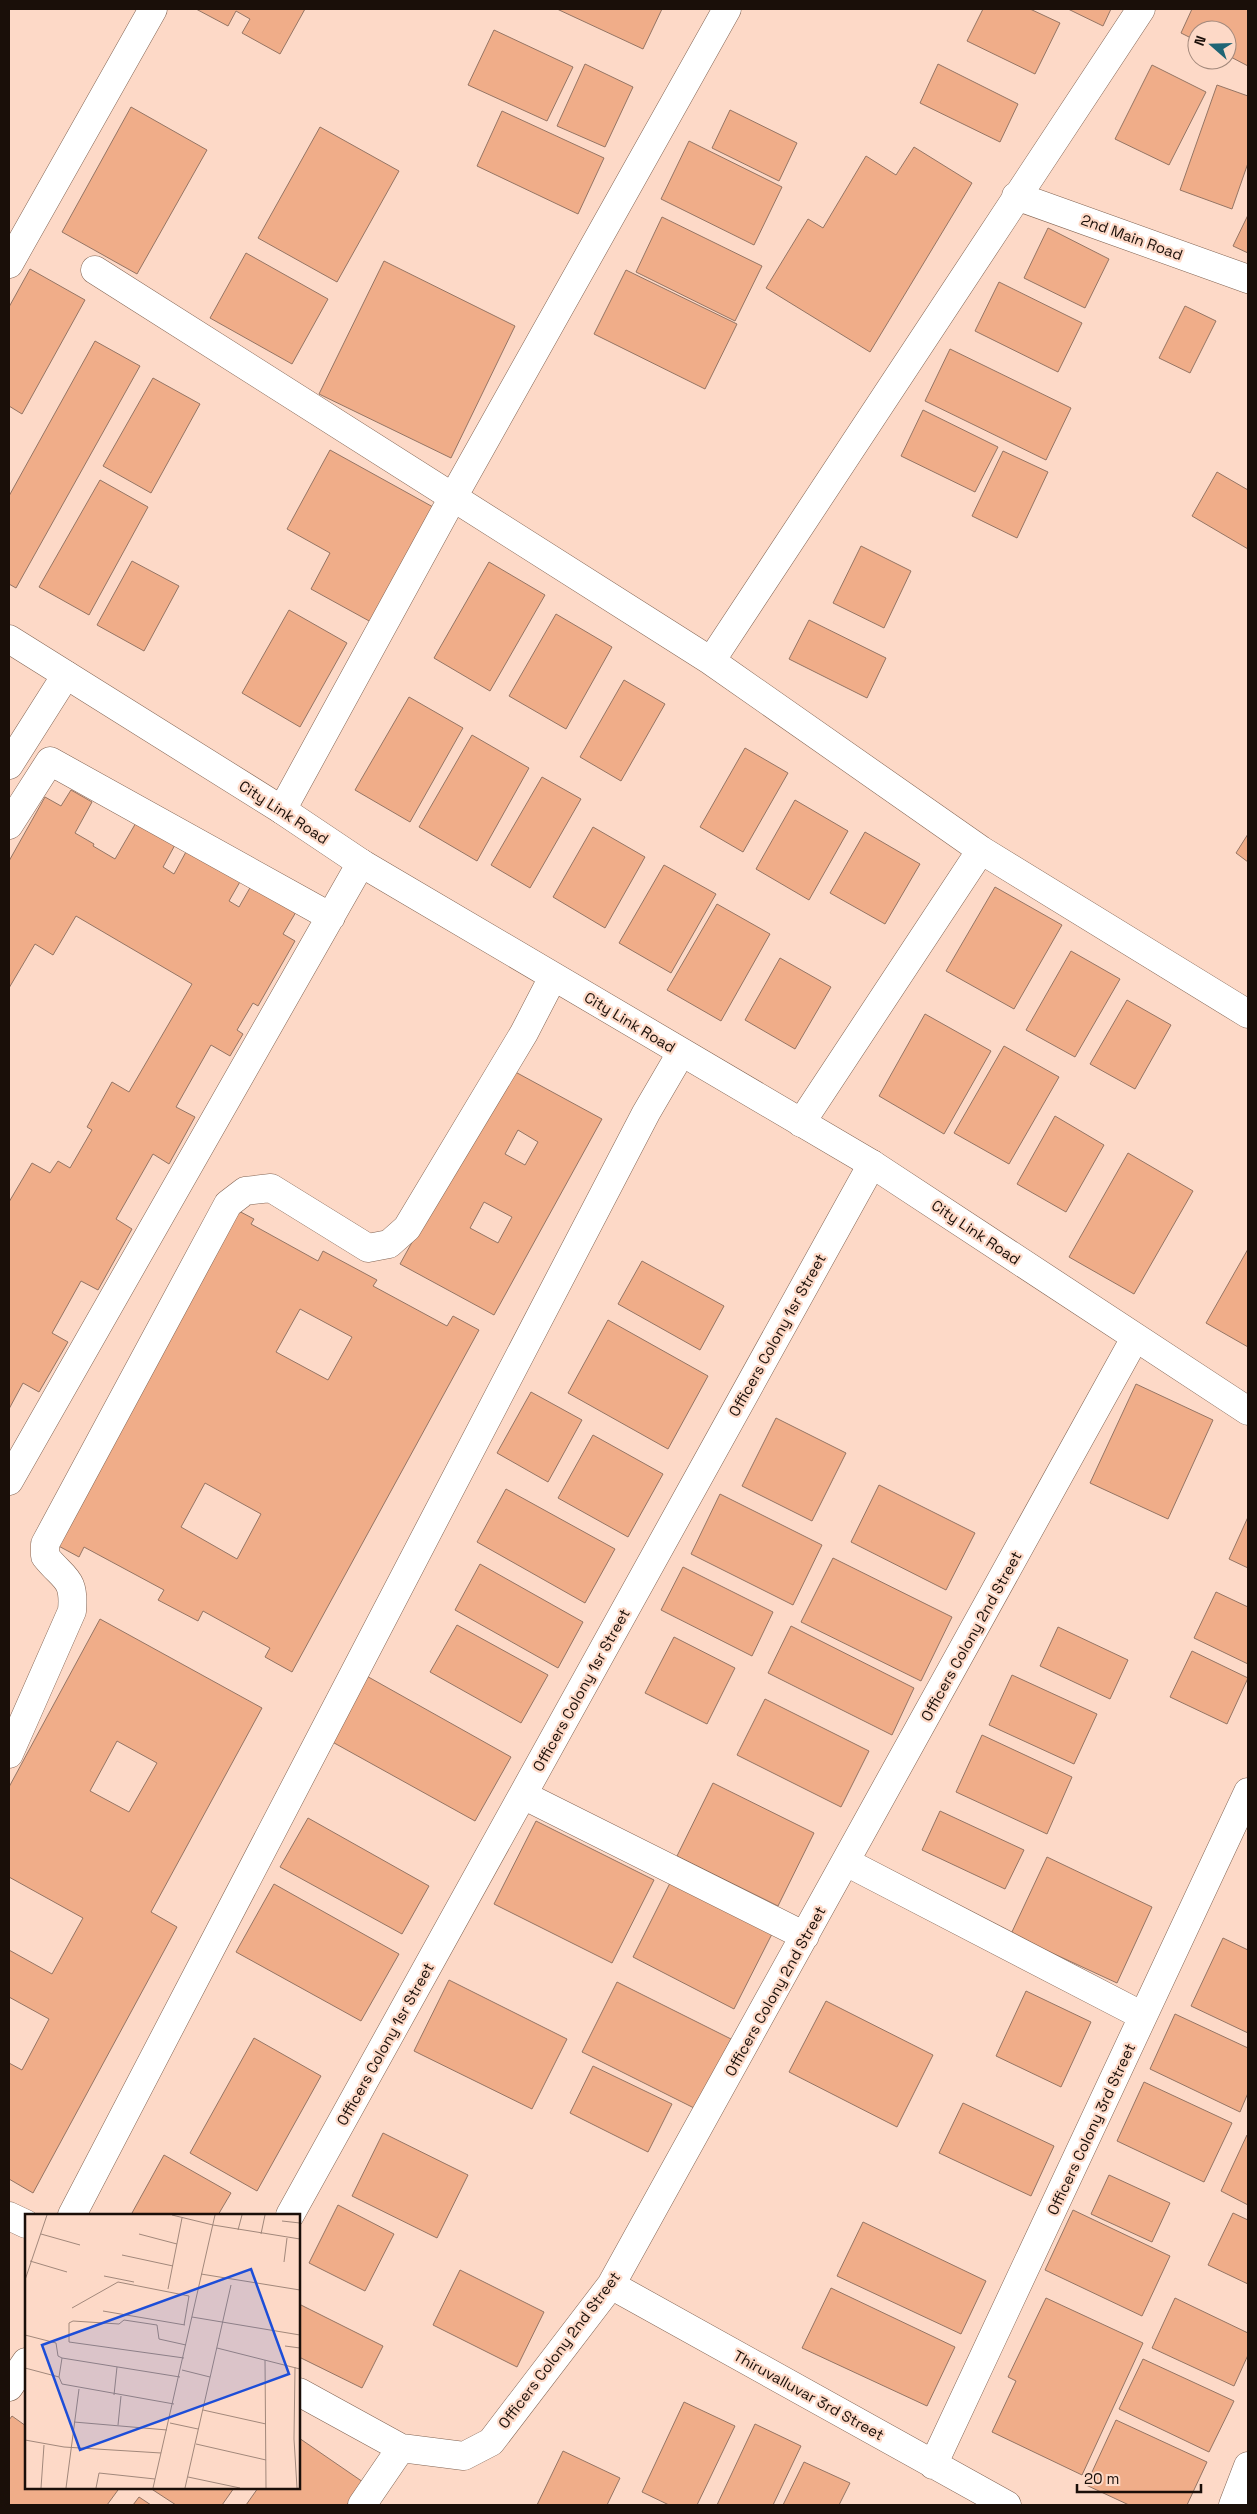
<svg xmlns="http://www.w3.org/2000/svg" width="1257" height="2514" font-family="'Space Grotesk',sans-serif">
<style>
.building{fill:#f0ad89;stroke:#957564;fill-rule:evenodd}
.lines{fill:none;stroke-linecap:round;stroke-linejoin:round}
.minor-casing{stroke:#826453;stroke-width:29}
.tertiary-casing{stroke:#826453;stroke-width:29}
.minor{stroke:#fff;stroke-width:28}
.tertiary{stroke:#fff;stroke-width:28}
.labels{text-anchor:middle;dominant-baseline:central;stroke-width:4.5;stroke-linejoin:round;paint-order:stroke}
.street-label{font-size:15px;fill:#1a0f09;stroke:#fdd9c7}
.inset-road{fill:none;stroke:#a2887b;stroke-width:1}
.view{fill:#1d4ed8;fill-opacity:0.15;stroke:#1d4ed8;stroke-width:2.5}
.inset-edge{fill:none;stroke:#1a0f09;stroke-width:2.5}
</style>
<rect width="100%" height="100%" fill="#fdd9c7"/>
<!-- building -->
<path class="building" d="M196,9H305L280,54L242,33L250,19L236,11L228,26Z
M557,9H662L643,49Z
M983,9H1030L1060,23L1035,74L967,41Z
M1068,9H1111L1103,26Z
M1192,9H1248V66L1227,55V30H1197V41L1181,33Z
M494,30L573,67L547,121L468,85Z
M585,64L633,87L605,147L557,126Z
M938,64L1018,104L1000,142L920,103Z
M1152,65L1206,92L1169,165L1115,139Z
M1217,85L1248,96V163L1232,209L1180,190Z
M131,107L207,150L137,274L62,232Z
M730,110L797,143L779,181L712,148Z
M502,111L604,158L578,214L477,166Z
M320,127L399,171L337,282L258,238Z
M689,141L782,187L754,245L661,199Z
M914,147L972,183L870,352L766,288L808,219L823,228L866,156L896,175Z
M1248,215V253L1233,246Z
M662,217L762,266L735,321L636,272Z
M1048,228L1109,259L1085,308L1024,278Z
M246,253L328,299L292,364L210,318Z
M384,261L515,326L451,458L319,394Z
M30,269L85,300L22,414L9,406V307Z
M626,270L737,324L705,389L594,334Z
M999,282L1082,323L1058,372L975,331Z
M1185,306L1216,321L1190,373L1159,358Z
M95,341L140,366L16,588L9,584V496Z
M950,349L1071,408L1046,460L925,401Z
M153,378L200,404L151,493L103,466Z
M923,410L998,447L975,492L901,456Z
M330,450L433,507L371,622L311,589L330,553L287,529Z
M1003,451L1048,472L1017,538L972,516Z
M1217,472L1248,490V549L1192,516Z
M100,480L148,507L89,615L39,587Z
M861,546L911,571L884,628L833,603Z
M132,561L179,586L144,651L97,625Z
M489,562L545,595L490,691L434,658Z
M289,610L347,643L300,727L242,693Z
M556,614L612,647L566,729L509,696Z
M809,620L886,658L867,698L789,659Z
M624,680L665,704L621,781L580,757Z
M409,697L463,728L410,822L355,790Z
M472,735L529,768L477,861L419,827Z
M745,748L788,773L743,852L700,827Z
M542,777L581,799L530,888L491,865Z
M71,790L92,802L75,833L94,844L93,846L115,859L137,821L176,843L163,867L174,874L187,850L241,880L229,901L239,907L251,886L296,912L283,934L295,941L258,1006L253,1003L237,1030L243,1034L230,1056L211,1045L176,1107L195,1117L169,1164L153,1154L116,1219L132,1229L98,1290L81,1281L52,1333L68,1342L39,1392L23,1383L9,1409V1202L32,1163L50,1173L58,1161L70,1168L92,1130L87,1127L112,1082L129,1092L192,984L76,916L53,955L35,944L9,988V861L45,797L61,806Z
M795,800L848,831L809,900L756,869Z
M593,827L645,857L605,928L553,897Z
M865,832L920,864L885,924L830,893Z
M1248,834V862L1236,853Z
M664,865L716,894L671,973L619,943Z
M995,887L1062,925L1014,1009L946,971Z
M717,904L770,934L721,1021L667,990Z
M1071,951L1120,979L1075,1057L1026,1030Z
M780,958L831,987L795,1049L745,1020Z
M1127,1000L1171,1025L1135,1089L1090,1064Z
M925,1014L991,1051L944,1134L879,1096Z
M1004,1046L1059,1077L1009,1164L954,1133Z
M508,1068L602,1119L494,1315L400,1264ZM518,1130L538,1142L525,1165L505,1154ZM484,1202L512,1217L498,1243L470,1228Z
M1055,1116L1104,1145L1066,1212L1017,1184Z
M1128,1153L1193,1191L1134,1294L1069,1257Z
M235,1209L254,1219L251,1224L318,1261L323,1251L377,1280L373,1286L447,1326L453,1316L479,1330L292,1672L265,1657L270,1648L203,1611L198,1621L158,1600L164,1590L84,1547L79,1557L53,1543ZM300,1309L352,1337L328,1380L276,1352ZM205,1483L261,1514L237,1559L181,1527Z
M1248,1249V1347L1206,1323Z
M642,1261L724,1306L700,1350L618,1304Z
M608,1320L708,1376L668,1449L568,1393Z
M1136,1384L1213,1420L1168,1519L1090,1483Z
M531,1392L582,1420L548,1482L497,1453Z
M776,1418L846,1453L812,1521L742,1486Z
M593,1435L663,1474L628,1537L558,1498Z
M879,1485L975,1533L946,1590L851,1542Z
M506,1489L615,1549L585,1603L477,1542Z
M720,1494L822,1545L793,1605L691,1554Z
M1248,1517V1568L1229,1559Z
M833,1558L952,1617L921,1681L801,1622Z
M480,1564L583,1622L558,1668L455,1610Z
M683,1567L773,1612L752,1656L661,1610Z
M1216,1592L1248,1607V1664L1194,1638Z
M100,1619L262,1708L151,1912L177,1927L33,2193L9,2179V2063L22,2070L49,2019L9,1997V1950L52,1974L83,1918L9,1877V1787ZM117,1741L157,1763L129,1812L90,1791Z
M457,1625L548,1675L521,1723L430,1672Z
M791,1626L914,1688L892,1735L768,1673Z
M1058,1627L1128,1660L1110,1699L1040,1666Z
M674,1637L735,1668L707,1724L645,1693Z
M1192,1651L1248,1678L1227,1724L1170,1697Z
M363,1674L511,1757L475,1821L327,1739Z
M1012,1675L1097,1714L1074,1764L989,1725Z
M765,1699L869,1751L841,1807L737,1755Z
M982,1735L1072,1777L1047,1834L956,1792Z
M713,1783L814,1833L778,1906L677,1856Z
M940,1811L1024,1850L1005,1889L922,1850Z
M308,1818L429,1886L402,1934L280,1867Z
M536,1821L654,1880L612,1963L494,1904Z
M1047,1857L1152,1907L1117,1983L1011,1934Z
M671,1881L773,1932L734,2009L633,1957Z
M274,1884L399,1954L361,2021L236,1952Z
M1223,1938L1248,1950V2033L1191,2006Z
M449,1980L567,2039L532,2109L414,2051Z
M617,1982L731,2039L696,2109L582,2052Z
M1026,1991L1091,2022L1061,2087L996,2056Z
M826,2001L933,2055L897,2127L789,2072Z
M1175,2014L1248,2048V2093L1240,2112L1150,2069Z
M254,2038L321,2076L257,2191L190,2153Z
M593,2066L672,2104L648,2152L570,2113Z
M1144,2082L1232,2123L1204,2182L1117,2141Z
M963,2103L1054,2146L1031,2196L939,2153Z
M383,2133L468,2175L437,2238L352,2196Z
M1247,2135L1248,2136V2205L1221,2191Z
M164,2155L231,2193L218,2215H135L132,2213Z
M1109,2175L1170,2203L1152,2242L1091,2214Z
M338,2205L394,2234L365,2291L309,2263Z
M1073,2210L1170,2256L1142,2316L1045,2270Z
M1233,2213L1248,2220V2284L1208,2265Z
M863,2222L986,2281L961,2334L837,2276Z
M460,2270L544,2312L517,2367L433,2325Z
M831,2288L955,2347L927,2406L802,2348Z
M1046,2298L1143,2343L1082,2475L992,2432L1016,2381L1008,2377Z
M1175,2298L1248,2333V2355L1234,2386L1152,2348Z
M299,2304L383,2346L362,2388L299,2357Z
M1143,2359L1234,2401L1209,2452L1119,2409Z
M684,2402L735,2426L697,2505H669L642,2492Z
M12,2416L26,2426V2488H115L118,2490L107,2505H9V2420Z
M1116,2420L1207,2462L1187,2505H1129L1086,2485Z
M755,2424L801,2446L773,2505H717Z
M299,2438L363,2482L347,2505H246L258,2488H299Z
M563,2451L620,2478L607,2505H537Z
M804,2462L850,2483L839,2505H783Z
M150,2488H234L222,2505H176Z
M139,2497L151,2505H133Z"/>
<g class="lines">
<!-- minor casing -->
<g class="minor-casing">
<path id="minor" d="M1016,196L1248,279
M9,264L153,9
M95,270L711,661L981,850L1248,1014
M711,661L1141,9
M9,765L66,675
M282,810L452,499L727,9
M9,825L50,761L331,917
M801,1123L981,850
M9,1481L361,863
M9,1754L72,1611C75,1577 64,1580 45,1556V1544L228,1204L245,1191L271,1188L368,1248L389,1244L407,1228L524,1033L553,977
M523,1795L805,1936
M846,1862L1143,2016
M72,2215L646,1113L681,1053
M290,2215L872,1164
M9,2216L26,2224
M611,2285L1007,2505
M9,2387L26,2362
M299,2392L401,2448L464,2456L491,2442L611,2285L1135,1338
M933,2465L1248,1792
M362,2505L401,2448
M1233,2505L1248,2466"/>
</g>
<!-- tertiary casing -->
<g class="tertiary-casing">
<path id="tertiary" d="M9,639L282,810L361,863L872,1164L1248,1411"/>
</g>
<!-- minor -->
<use href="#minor" class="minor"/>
<!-- tertiary -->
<use href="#tertiary" class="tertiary"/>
</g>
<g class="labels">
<!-- street labels -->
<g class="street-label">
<text transform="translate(1132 237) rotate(20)">2nd Main Road</text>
<text transform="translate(284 812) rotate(33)">City Link Road</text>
<text transform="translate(630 1022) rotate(31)">City Link Road</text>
<text transform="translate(976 1232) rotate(34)">City Link Road</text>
<text transform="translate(777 1335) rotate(-61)">Officers Colony 1sr Street</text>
<text transform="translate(971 1636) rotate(-61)">Officers Colony 2nd Street</text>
<text transform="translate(581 1690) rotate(-61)">Officers Colony 1sr Street</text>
<text transform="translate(775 1991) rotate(-61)">Officers Colony 2nd Street</text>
<text transform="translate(385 2044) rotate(-61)">Officers Colony 1sr Street</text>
<text transform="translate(1091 2129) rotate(-65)">Officers Colony 3rd Street</text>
<text transform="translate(559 2350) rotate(-53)">Officers Colony 2nd Street</text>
<text transform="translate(809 2395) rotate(29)">Thiruvalluvar 3rd Street</text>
</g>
</g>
<!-- overview -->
<g transform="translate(25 2214)">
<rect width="275" height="275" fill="#fdd9c7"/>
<path class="inset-road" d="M147,1L188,11L275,25M257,7L275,9M213,16L217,1M16,20L55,31M114,20L152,30M236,20L240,1M97,41L148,52M5,47L42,58M259,48L262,24M176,60L275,76M79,62L109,68M0,66L22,1M143,75L157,4M47,94L93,68L164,82L159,111M78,97L160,111M167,103L275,121M0,121L31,129L33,142L37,144M260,132L275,134M192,134L275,155M37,144L34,163L37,170L149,190M37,144L155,163M159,144L44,128V109L48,107L94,110L99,106L132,111L134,125L161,131M240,146L241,274M270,153L269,225L272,274M0,154L34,163M157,156L185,163M89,181L92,153M178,196L241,210M49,208L142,216M145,209L173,215M93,211L96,182M0,226L39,233L136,239M171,230L241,246M163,263L215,274M16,274L19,231M41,274L54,175M71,274L74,259L130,265M128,274L190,1M160,274L206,71"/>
<path class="view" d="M226,55L264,160L55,236L17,131Z"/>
<rect width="275" height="275" class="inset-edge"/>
</g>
<!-- border -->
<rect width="1257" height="2514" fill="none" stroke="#1a0f09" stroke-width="20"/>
<!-- north arrow -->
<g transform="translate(1212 45) rotate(290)"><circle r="24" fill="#fdd9c7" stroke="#a2887b"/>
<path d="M0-4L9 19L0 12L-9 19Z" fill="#1f6575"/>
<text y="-8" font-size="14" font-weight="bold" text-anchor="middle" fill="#1a0f09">N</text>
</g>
<!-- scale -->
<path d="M1077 2484v8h124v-8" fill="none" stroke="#1a0f09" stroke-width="2.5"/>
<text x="1084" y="2484" font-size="15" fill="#1a0f09" stroke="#fdd9c7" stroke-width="4" paint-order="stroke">20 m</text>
</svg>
